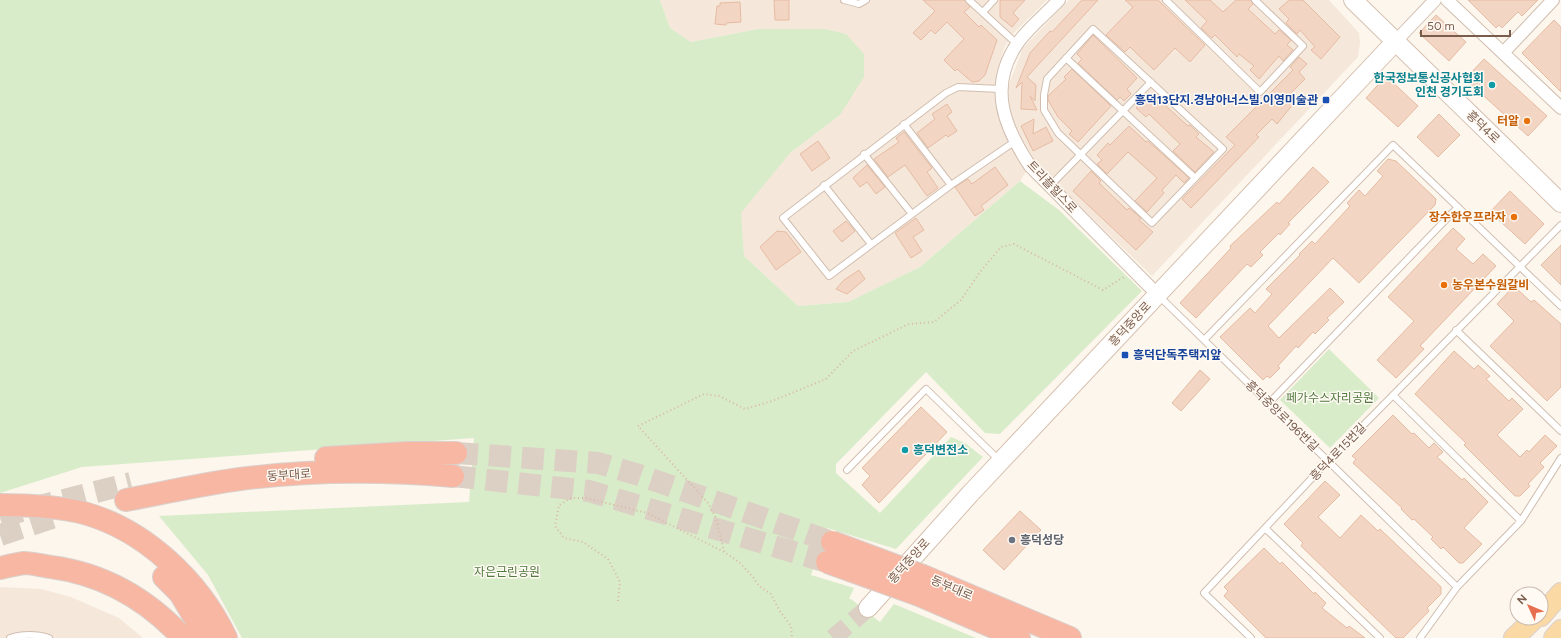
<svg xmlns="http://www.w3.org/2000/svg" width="1561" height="638" font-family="Figtree,'Noto Sans KR',sans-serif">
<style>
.residential{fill:#f5e8da}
.green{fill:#d8ecc9}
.building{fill:#f3d5c3;stroke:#e6bba3}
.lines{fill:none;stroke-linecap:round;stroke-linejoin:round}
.secondary-tunnel{stroke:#dcd0c4;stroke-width:18;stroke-dasharray:18 9;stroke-linecap:butt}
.highway-tunnel{stroke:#dcd0c4;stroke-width:22;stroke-dasharray:22 11;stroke-linecap:butt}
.lane-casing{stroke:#d1beb0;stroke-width:8}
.street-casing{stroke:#d1beb0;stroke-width:14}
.secondary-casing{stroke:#d6c0b0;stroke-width:20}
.primary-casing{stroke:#dad1cd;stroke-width:22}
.highway-casing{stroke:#dad1cd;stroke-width:24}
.path{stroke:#d9b8a5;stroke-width:2;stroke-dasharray:1 3;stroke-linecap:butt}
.lane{stroke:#fff;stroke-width:6}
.street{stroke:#fff;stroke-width:12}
.secondary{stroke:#fff;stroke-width:18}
.primary{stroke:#fbd9a5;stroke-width:20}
.highway{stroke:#f7b7a3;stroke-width:22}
.highway-bridge-casing{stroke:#dad1cd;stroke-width:24;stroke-linecap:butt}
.highway-bridge{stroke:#f7b7a3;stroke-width:22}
.culture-dot{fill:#0f9aa8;stroke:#fffaf3;stroke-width:1.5}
.transit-dot{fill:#1a4fb4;stroke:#fffaf3;stroke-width:1.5}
.food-dot{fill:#e8710a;stroke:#fffaf3;stroke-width:1.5}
.worship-dot{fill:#6b7280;stroke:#fffaf3;stroke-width:1.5}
.labels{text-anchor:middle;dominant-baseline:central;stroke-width:3;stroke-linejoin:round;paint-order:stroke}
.culture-label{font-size:12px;font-weight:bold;fill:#0d838f;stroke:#fffaf3;text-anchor:end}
.transit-label{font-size:12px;font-weight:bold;fill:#164399;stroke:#fffaf3;text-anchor:end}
.food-label{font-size:12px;font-weight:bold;fill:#c56008;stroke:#fffaf3;text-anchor:end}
.street-label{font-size:12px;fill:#7a5c4d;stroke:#fffaf3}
.park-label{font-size:12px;fill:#537a41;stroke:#fffaf3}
.worship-label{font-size:12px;font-weight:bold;fill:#5b616d;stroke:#fffaf3;text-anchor:start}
</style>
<rect width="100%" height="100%" fill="#fdf6ec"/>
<!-- residential -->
<path class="residential" d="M660,0H1047L1014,33L1005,46L996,73L1003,80L1000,89L1030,166L1020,181L920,267L848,302L798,306L744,256L740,212L790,153L840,115L758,29L691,42L670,28Z
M1069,0H1329L1359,33L1360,42L1358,57L1152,276L1034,162L1020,138L1011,116L1008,87L1023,48Z
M0,587L41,589L71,597L119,618L143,638H0Z"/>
<!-- green -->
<path class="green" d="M0,0H660L670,28L691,42L758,29H825L846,34L864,54V77L840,115L790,153L741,213L744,256L798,306L848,302L920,267L1020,181L1059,210L1142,291L1000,434L985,433L926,372L836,464V473L880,513L951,437L965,443L983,457L896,549L827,528L811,575L854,588L849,599H851L880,622L894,604L976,638H242L208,575L159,516L469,502L474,438L82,467L0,493Z
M1329,349L1379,398L1330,448L1280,400Z"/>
<!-- building -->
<path class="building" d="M774,0H789V20H775Z
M923,0H965L970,7L964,12L979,27L981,25L997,40L985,75L979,81L972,82L957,69L955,71L944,60L964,39L947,22L935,34L931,30L921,40L913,33L935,11Z
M1000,0H1025L1013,13L1019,19L1012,27L1000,17Z
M1082,0H1098L1027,77L1036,85L1035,101L1030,96L1037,110L1021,109L1022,82L1016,88L1030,53L1050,31L1052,32Z
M1125,0H1158L1205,45L1190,62L1175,48L1154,70L1130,47L1125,52L1106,35L1133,7Z
M1185,0H1210L1223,12L1236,0H1251L1253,4L1248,9L1275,34L1279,30L1291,40L1287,45L1293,50L1283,61L1279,56L1259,79L1250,70L1254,66L1239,54L1237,57L1215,35L1212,38L1201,28L1207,21Z
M1289,0H1303L1340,37L1321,59L1311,50L1315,47L1300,30L1297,34L1286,23L1289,19L1279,9Z
M1468,0H1538L1522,16L1518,12L1502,28L1499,25L1496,28Z
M740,2L741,22L726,23V25L715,24L717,6H720V3Z
M1436,15L1466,42L1449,61L1419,33Z
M1554,20L1561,27V92L1522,53Z
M1093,35L1137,78L1127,89L1131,94L1124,101L1120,97L1117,100L1078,63L1082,59L1077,54Z
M1299,57L1307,64L1299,72L1305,79L1287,97L1294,103L1277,124L1272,119L1256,135L1259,137L1191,208L1182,199L1235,145L1226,137L1293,70L1290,67Z
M1484,59L1547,116L1528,136L1465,79Z
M1072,69L1111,106L1078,142L1069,134L1072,131L1058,117L1048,100V96L1066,79L1064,77Z
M1386,76L1418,106L1398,127L1366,98Z
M1148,95L1155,96L1188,126L1190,125L1199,134L1196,137L1214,152L1195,172L1173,151L1180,144L1149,114L1146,117L1136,108Z
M947,104L952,112L947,116L957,131L948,137L946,135L928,148L917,133L935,119L932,114Z
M1439,114L1460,135L1438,157L1417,137Z
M1034,119L1033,134L1046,127L1053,141L1033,151L1021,126Z
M1129,126L1146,142L1148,141L1189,178L1184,183L1176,175L1162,190L1164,193L1147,212L1135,201L1157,178L1128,152L1107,174L1097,164L1102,160L1097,155L1108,143L1110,145Z
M904,132L932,168L927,172L938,188L927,196L905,165L888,177L874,159L899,142L896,138Z
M818,141L830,158L812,171L800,154Z
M1388,159L1396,161L1436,199L1435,205L1359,283L1333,258L1268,326L1279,338L1330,288L1344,302L1327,318L1329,320L1315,334L1313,332L1298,348L1296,346L1278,366L1280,368L1270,378L1267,376L1263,380L1220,337L1250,308L1255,313L1272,294L1266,289L1300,255L1299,254L1312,241L1315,244L1350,206L1347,203L1359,190L1365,196L1383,176L1377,171Z
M867,165L885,187L876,194L867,182L860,187L853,178Z
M995,167L1008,185L981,206L984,210L975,216L955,187L968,179L972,184Z
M1313,167L1329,182L1288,223L1290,224L1280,235L1279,233L1260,252L1263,255L1251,267L1247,264L1196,318L1180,303L1231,248L1230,246L1277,202L1279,204Z
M1091,171L1101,181L1099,183L1127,210L1129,208L1141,218L1139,220L1153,232L1136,250L1073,191Z
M1510,191L1544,224L1525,244L1490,212Z
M916,218L924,230L913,237L922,251L911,258L895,233Z
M846,221L855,231L842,242L833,231Z
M1453,228L1465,239L1456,249L1473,264L1483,254L1496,266L1420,346L1424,349L1396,378L1377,360L1414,321L1388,297Z
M777,231L786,232L801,252L776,270L760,247Z
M1561,245V285L1541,265Z
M859,270L865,279L847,294L836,289L844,280Z
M1514,286L1531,302L1534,300L1561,324V387L1547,401L1490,346L1514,321L1497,304Z
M1454,351L1474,369L1478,365L1490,376L1486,379L1509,401L1512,398L1523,409L1497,435L1520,457L1527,450L1529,452L1545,435L1557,446L1540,463L1544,467L1528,484L1530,486L1520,496H1515L1464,445L1466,443L1415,394Z
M1200,370L1210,379L1181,411L1172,403Z
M921,407L947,432L879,503L862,485L870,476L862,468Z
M1393,415L1412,434L1414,433L1429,448L1434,443L1443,452L1437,457L1462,480L1464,478L1488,502L1464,528L1482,544L1463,563H1459L1443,547L1441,549L1431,539L1433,537L1414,519L1412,520L1401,509L1402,508L1353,463L1356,459L1352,456Z
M1325,481L1340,495L1318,517L1340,538L1361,515L1378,531L1380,529L1441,587V594L1427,608L1429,611L1403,638H1396L1301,546L1303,543L1284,524Z
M1020,511L1041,530L1004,570L983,550Z
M1264,548L1280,564L1282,562L1314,594L1315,592L1326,603L1322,608L1347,628L1349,626L1365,638H1266L1224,596L1228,591L1224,587Z"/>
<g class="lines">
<!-- secondary-tunnel -->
<path class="secondary-tunnel" d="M833,638L868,608"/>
<!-- highway-tunnel -->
<path class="highway-tunnel" d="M456,453L598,463L639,475L832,542
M453,476L589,491L827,562
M0,518L24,510L131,483
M0,535L61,515"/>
<!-- lane casing -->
<g class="lane-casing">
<path id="lane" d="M844,0L859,4L866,0
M969,0L1017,44
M1166,0L1260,92L1303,46L1255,0
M983,12L994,0
M1093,29L1223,149L1152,223L1058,133L1044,110V95L1047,79Z
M1066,58L1195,178
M1000,89L958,87L946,93L783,218L829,276L951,185L1014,142
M904,124L951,185
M864,154L912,214
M824,185L871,244
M1049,187L1151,82
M1159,296L1457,587
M1456,330L1561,431
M1204,340L1393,145L1561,306
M1393,395L1521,521
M1269,403L1458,207
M847,470L926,389L999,460
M1265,528L1380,638
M10,638C22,634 37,634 49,638
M1251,638L1204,593L1328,461L1561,225
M1420,638L1457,587L1521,521L1561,458"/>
</g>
<!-- street casing -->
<g class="street-casing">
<path id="street" d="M1059,0C1046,14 1027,29 1017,44C988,87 1004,127 1030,166L1158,295
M1447,0L1561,108
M1395,42L1435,0
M1503,53L1553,0"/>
</g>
<!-- secondary casing -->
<g class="secondary-casing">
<path id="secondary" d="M1353,0L1561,203
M868,608L970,494L1395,42"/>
</g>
<!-- primary casing -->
<g class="primary-casing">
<path id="primary" d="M1541,616L1561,593
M1514,638L1535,618
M1554,638L1561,630"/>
</g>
<!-- highway casing -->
<g class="highway-casing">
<path id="highway" d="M326,458L407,453H456
M126,500C164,493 202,484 240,479C310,470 382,470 453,476
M0,505C28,505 57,506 84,513C145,530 199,581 226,638
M0,568C8,566 16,564 24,563C33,563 43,566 51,567C104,574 147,599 183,638
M923,576L1070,638
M164,577L180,593L207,638
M919,595L1019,638"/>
</g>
<!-- path -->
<path class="path" d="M724,552L716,518L708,503L638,426L704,394L719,396L745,409L772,401L826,379L853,351L909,324L934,322L961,300L980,272L1001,247L1014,244L1103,290L1124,277
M618,601L620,582L608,559L583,542L564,538L555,526L559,505L571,498H586L647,513L724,552L739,562L753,577L759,586L771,594L779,610L791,626L792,638"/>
<!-- lane -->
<use href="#lane" class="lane"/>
<!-- street -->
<use href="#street" class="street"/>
<!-- secondary -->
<use href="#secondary" class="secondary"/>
<!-- primary -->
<use href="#primary" class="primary"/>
<!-- highway -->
<use href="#highway" class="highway"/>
<!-- highway-bridge casing -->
<g class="highway-bridge-casing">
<path id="highway-bridge" d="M832,542L923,576
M827,562L919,595"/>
</g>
<!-- highway-bridge -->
<use href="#highway-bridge" class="highway-bridge"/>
</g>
<!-- markers -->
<g class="culture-dot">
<circle cx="1492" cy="85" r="4"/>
<circle cx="905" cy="450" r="4"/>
</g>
<g class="transit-dot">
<rect x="1322" y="96" width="8" height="8" rx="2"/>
<rect x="1121" y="351" width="8" height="8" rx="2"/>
</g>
<g class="food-dot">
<circle cx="1527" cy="121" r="4"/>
<circle cx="1514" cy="217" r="4"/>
<circle cx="1444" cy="285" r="4"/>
</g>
<circle class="worship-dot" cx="1012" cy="540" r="4"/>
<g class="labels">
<!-- culture labels -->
<g class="culture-label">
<text x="1484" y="78">한국정보통신공사협회<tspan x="1484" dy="14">인천 경기도회</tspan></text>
<text x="913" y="450" text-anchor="start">흥덕변전소</text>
</g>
<!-- transit labels -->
<g class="transit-label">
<text x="1318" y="100">흥덕13단지.경남아너스빌.이영미술관</text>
<text x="1133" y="355" text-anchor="start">흥덕단독주택지앞</text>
</g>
<!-- food labels -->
<g class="food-label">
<text x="1519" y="121">터알</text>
<text x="1506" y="217">장수한우프라자</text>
<text x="1452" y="285" text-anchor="start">농우본수원갈비</text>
</g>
<!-- street labels -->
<g class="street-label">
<text transform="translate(1483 127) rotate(44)">흥덕4로</text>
<text transform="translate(1052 187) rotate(47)">트리플힐스로</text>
<text transform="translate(1130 324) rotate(-47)">흥덕중앙로</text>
<text transform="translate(1282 416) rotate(44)">흥덕중앙로196번길</text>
<text transform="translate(1338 452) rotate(-46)">흥덕4로15번길</text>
<text transform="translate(289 475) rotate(-4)">동부대로</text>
<text transform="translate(909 561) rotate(-48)">흥덕중앙로</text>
<text transform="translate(952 588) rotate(23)">동부대로</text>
</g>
<!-- park labels -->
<g class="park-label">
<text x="1330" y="398">페가수스자리공원</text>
<text x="507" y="572">자은근린공원</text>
</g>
<!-- worship labels -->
<g class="worship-label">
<text x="1020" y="540">흥덕성당</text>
</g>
</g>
<!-- north arrow -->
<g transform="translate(1529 606) rotate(314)"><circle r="19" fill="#fffaf3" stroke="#cabbb1"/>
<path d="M0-3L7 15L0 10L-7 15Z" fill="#e76f51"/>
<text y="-6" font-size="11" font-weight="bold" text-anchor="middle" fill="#7a5c4d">N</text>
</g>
<!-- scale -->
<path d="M1421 30v6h89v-6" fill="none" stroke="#7a5c4d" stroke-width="2"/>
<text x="1427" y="30" font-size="12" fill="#7a5c4d" stroke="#fffaf3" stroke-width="3" paint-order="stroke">50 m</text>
</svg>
